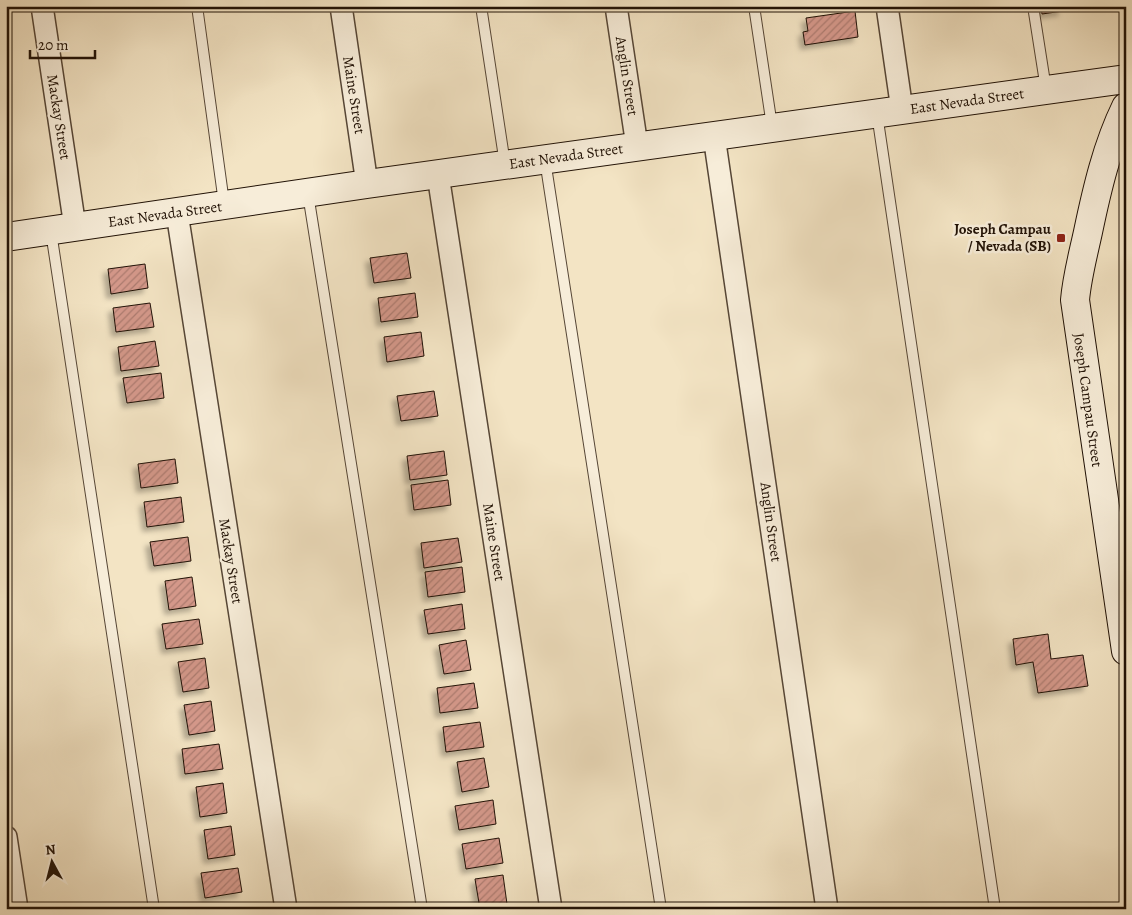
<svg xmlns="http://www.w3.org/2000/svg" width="1132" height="915" font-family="Alegreya,serif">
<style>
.building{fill:url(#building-hatch);stroke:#211206;filter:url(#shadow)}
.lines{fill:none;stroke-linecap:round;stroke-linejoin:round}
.lane-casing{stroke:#564636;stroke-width:12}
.street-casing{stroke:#564636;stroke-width:24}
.secondary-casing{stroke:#211206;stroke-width:30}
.lane{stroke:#f7edd9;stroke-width:10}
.street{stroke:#f7edd9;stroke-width:21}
.secondary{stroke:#f7edd9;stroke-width:28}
.poi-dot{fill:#8f2418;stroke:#f7edd9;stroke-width:2}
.labels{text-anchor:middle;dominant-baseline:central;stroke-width:5;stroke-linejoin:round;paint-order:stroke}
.street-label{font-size:15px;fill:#211206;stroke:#f7edd9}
.poi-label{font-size:15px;font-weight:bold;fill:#211206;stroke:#f7edd9;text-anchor:end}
</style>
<defs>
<pattern id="building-hatch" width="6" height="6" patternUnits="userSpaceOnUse" patternTransform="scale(1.25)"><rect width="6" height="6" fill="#d4988a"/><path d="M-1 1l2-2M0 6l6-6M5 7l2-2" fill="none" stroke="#ac7b6f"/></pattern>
<filter id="shadow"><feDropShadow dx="-4.5" dy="4.5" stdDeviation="2.5" flood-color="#0004"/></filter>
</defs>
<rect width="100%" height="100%" fill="#f3e4c4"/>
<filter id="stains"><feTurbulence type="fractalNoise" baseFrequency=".004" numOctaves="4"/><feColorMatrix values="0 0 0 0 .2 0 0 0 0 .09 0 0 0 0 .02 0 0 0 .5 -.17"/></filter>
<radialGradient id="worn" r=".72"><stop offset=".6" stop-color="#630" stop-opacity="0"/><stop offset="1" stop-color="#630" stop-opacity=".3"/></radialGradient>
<!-- building -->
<path class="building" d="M1041,6H1062L1063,11L1042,14Z
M855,11L858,37L805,45L803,32L808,31L806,18Z
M407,253L411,278L374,283L370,258Z
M145,264L148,288L111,294L108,269Z
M415,293L418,317L381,322L378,298Z
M150,303L154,327L116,332L113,308Z
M421,332L424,356L387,362L384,337Z
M155,341L159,366L121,371L118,347Z
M161,373L164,398L127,403L123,378Z
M434,391L438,416L401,421L397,396Z
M444,451L447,475L410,480L407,456Z
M175,459L178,483L141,488L138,464Z
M448,480L451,505L414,510L411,485Z
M181,497L184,522L147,527L144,502Z
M188,537L191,561L154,566L150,542Z
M458,538L462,562L424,568L421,543Z
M462,567L465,592L428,597L425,572Z
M192,577L196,606L169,610L165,581Z
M462,604L465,629L428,634L424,610Z
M199,619L203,644L166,649L162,624Z
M1048,634L1051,659L1083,655L1088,686L1038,693L1033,662L1016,665L1013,639Z
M466,640L471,670L444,674L439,645Z
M205,658L209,688L183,692L178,662Z
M474,683L478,708L440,713L437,688Z
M211,701L215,731L189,735L184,705Z
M480,722L484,747L446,752L443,727Z
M219,744L223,769L185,774L182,749Z
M484,758L489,787L462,792L457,762Z
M223,783L227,813L200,817L196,787Z
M493,800L496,824L459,830L455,806Z
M231,826L235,855L208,859L204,830Z
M499,838L503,863L466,869L462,844Z
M238,868L242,892L205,898L201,873Z
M503,875L507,904L480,909L475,879Z"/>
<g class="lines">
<!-- lane casing -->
<g class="lane-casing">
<path id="lane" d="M197,6L224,203
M481,6L505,164
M754,6L772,126
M1033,6L1046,89
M877,114L995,909
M545,160L661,909
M308,194L422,909
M51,232L154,909"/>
</g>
<!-- street casing -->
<g class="street-casing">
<path id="street" d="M42,6L75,227
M341,6L367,184
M616,6L637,146
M887,6L902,110
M714,136L827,909
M438,175L551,909
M177,213L286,909
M6,837L17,909"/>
</g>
<!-- secondary casing -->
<g class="secondary-casing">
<path id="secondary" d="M1126,107C1107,146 1097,189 1088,232C1083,255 1077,277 1075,300L1126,651
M6,237L367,184L1126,79"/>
</g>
<!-- lane -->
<use href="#lane" class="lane"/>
<!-- street -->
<use href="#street" class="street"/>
<!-- secondary -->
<use href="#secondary" class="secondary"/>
</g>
<!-- markers -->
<rect class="poi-dot" x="1056" y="233" width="10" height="10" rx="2.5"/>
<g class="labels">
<!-- street labels -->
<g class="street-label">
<text transform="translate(627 76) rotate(81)">Anglin Street</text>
<text transform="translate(354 95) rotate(81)">Maine Street</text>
<text transform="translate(967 101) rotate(-8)">East Nevada Street</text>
<text transform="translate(59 117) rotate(81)">Mackay Street</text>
<text transform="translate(566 156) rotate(-8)">East Nevada Street</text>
<text transform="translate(165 214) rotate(-8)">East Nevada Street</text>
<text transform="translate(1088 400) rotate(82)">Joseph Campau Street</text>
<text transform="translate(771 522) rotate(82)">Anglin Street</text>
<text transform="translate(494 542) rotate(81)">Maine Street</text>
<text transform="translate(231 561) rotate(81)">Mackay Street</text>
</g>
<!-- poi labels -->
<g class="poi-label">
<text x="1051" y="229">Joseph Campau<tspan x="1051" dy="17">/ Nevada (SB)</tspan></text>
</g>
</g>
<!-- margin -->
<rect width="1132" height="915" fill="none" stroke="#f3e4c4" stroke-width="25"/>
<rect x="8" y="8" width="1117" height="900" fill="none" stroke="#211206" stroke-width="2.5"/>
<rect x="12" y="12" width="1107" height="890" fill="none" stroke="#211206"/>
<!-- north arrow -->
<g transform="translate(52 862) rotate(353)" stroke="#f7edd9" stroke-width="4" paint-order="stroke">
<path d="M0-4L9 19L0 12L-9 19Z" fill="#211206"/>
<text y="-8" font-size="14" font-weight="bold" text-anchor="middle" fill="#211206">N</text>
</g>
<!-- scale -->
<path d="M30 50v8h65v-8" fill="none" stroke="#211206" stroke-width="2.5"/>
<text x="38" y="50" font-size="15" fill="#211206" stroke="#f7edd9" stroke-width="4" paint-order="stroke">20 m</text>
<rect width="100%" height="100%" filter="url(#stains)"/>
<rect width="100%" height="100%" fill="url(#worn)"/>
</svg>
